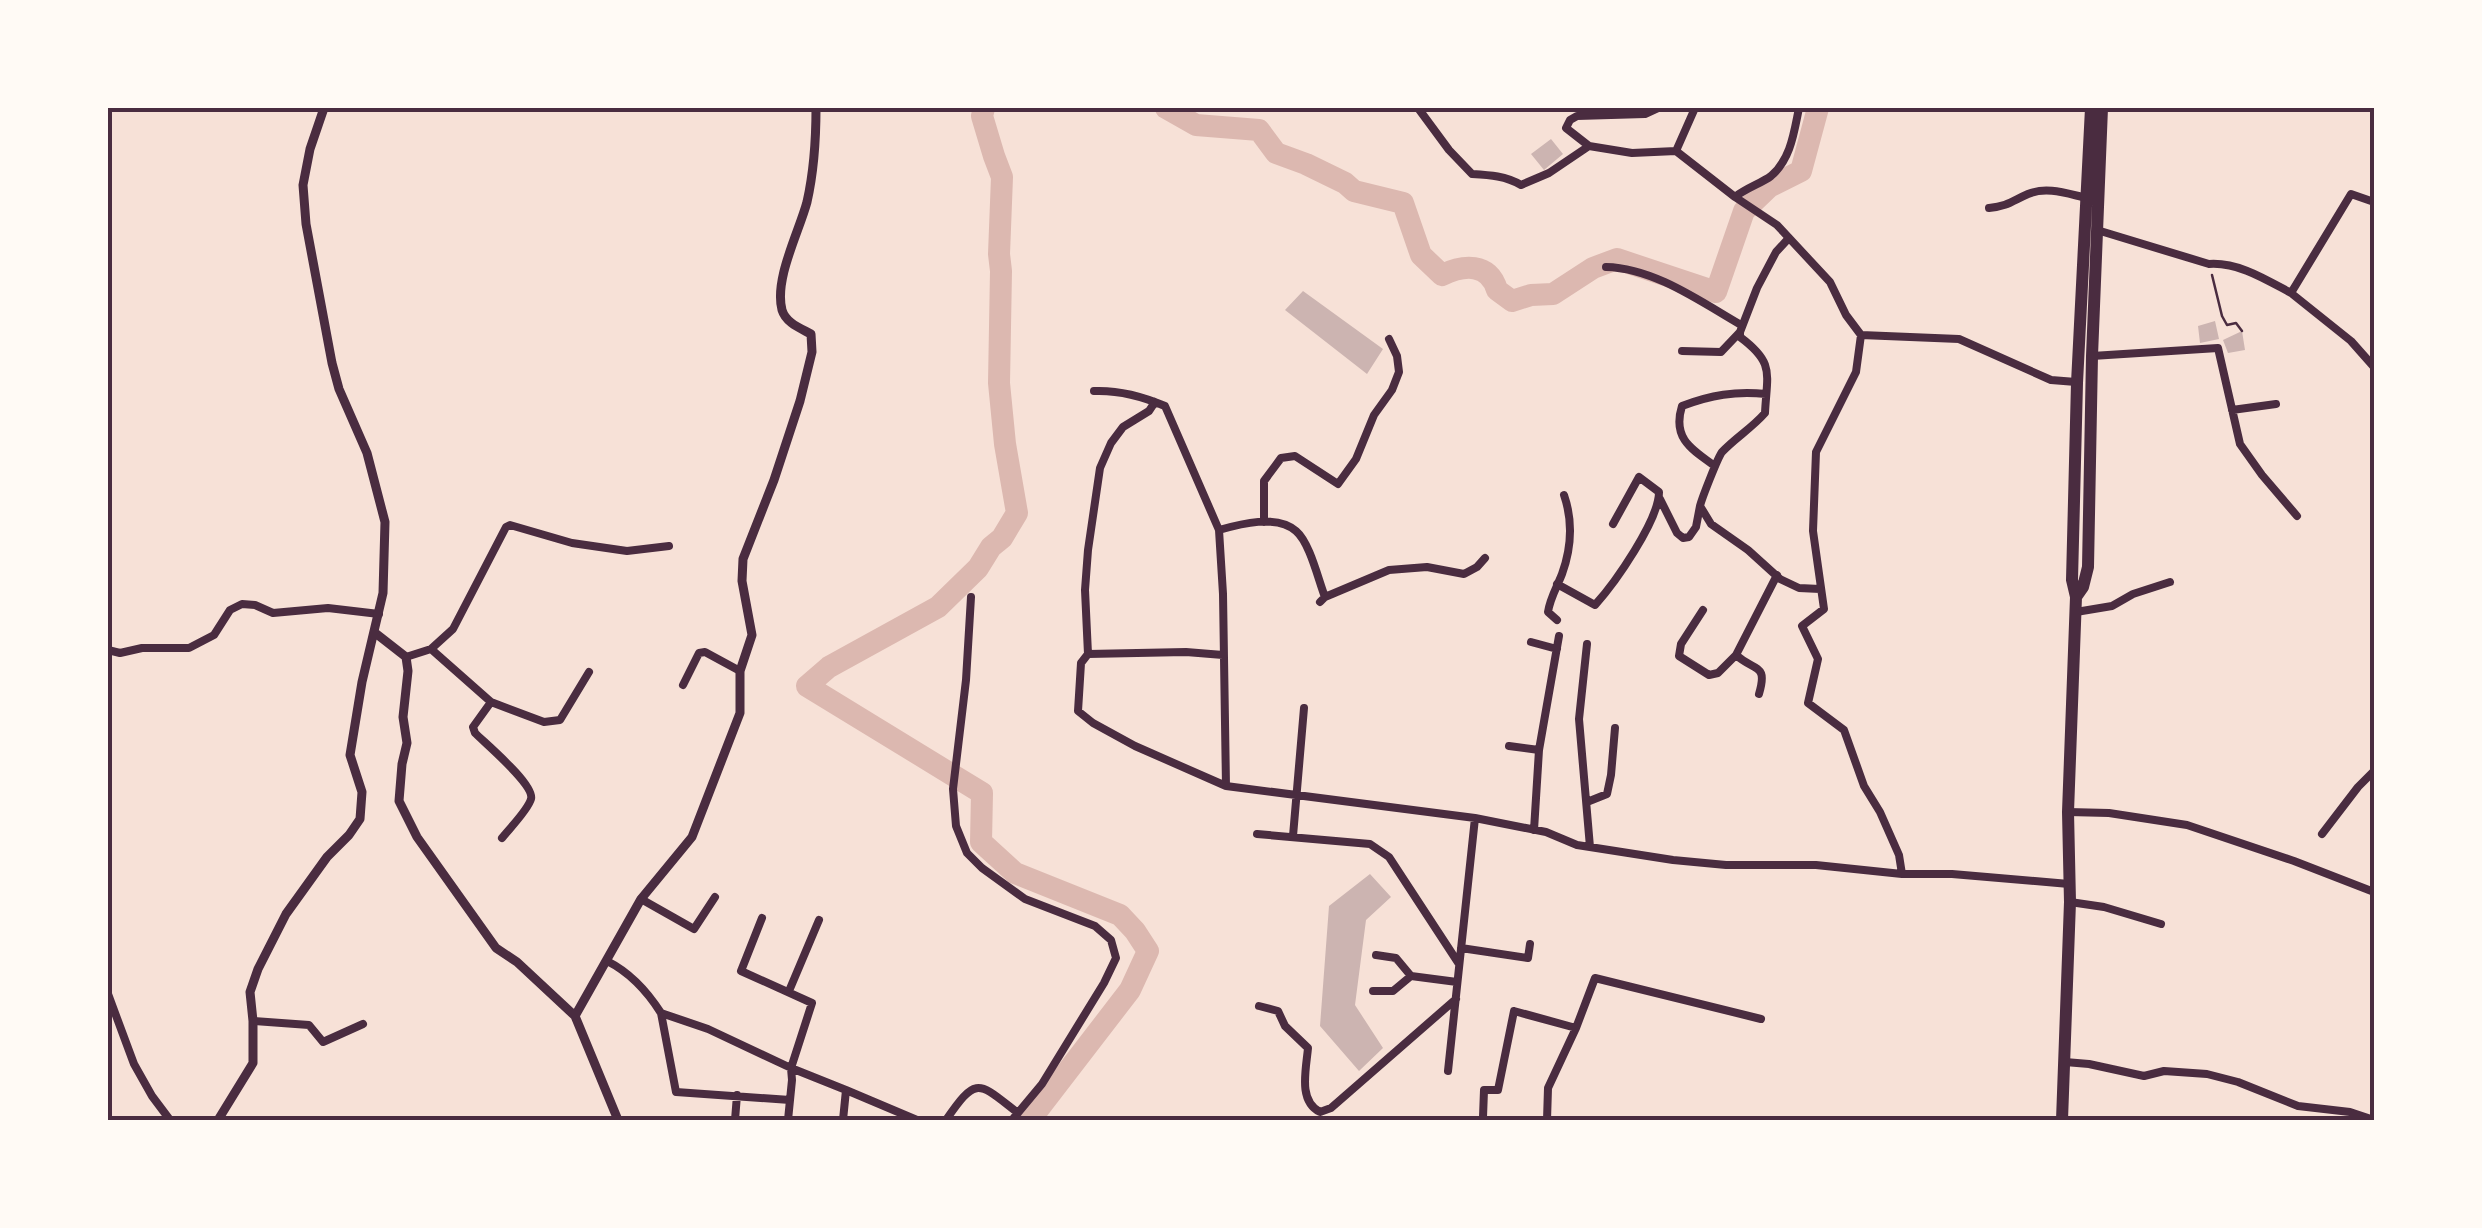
<svg xmlns="http://www.w3.org/2000/svg" width="2482" height="1228" font-family="'Noto Serif',serif">
<style>
.lines{fill:none;stroke-linecap:round;stroke-linejoin:round}
.river{stroke:#dcb8b0;stroke-width:22}
.building{fill:#ccb4b1}
.path{stroke:#4a2c40;stroke-width:2.5}
.minor{stroke:#4a2c40;stroke-width:8}
.tertiary{stroke:#4a2c40;stroke-width:9}
.trunk{stroke:#4a2c40;stroke-width:12}
.neatline{fill:none;stroke:#4a2c40;stroke-width:4}
</style>
<rect width="100%" height="100%" fill="#f7e1d7"/>
<g class="lines">
<!-- river -->
<path class="river" d="M984,108L982,116L994,156L1002,177L999,254L1001,271L999,383L1005,444L1017,513L1002,538L991,547L978,568L938,607L829,667L807,686L982,793L981,842L1015,873L1120,915L1135,931L1148,951L1130,990L1030,1120
M1166,108L1196,125L1259,130L1276,153L1306,164L1345,183L1354,191L1403,203L1421,255L1442,275C1463,265 1489,262 1497,290L1512,301L1531,295L1553,294L1593,268L1617,259L1716,292L1744,211L1769,187L1801,171L1818,108"/>
</g>
<!-- building -->
<path class="building" d="M1551,139L1563,154L1544,170L1531,154Z
M1303,291L1383,349L1367,374L1285,310Z
M2215,321L2219,339L2200,343L2198,326Z
M2242,331L2245,350L2228,353L2223,340Z
M1370,874L1391,897L1366,920L1355,1005L1383,1048L1359,1071L1320,1026L1329,906Z"/>
<g class="lines">
<!-- path -->
<path class="path" d="M2212,275L2222,316L2227,325L2236,323L2242,331"/>
<!-- minor -->
<path class="minor" d="M1418,108L1449,150L1472,174C1490,175 1506,176 1521,185L1549,173L1589,146
M1658,108L1645,114L1577,116L1570,120L1566,128L1589,146L1632,153L1676,151L1735,197L1777,225L1830,282L1846,315L1861,335L1959,339L2051,380L2076,382
M1676,151L1695,108
M1735,197C1746,188 1762,183 1771,176C1791,159 1794,132 1799,108
M2374,202L2351,194L2291,293L2351,341L2374,367
M1989,208C2008,206 2012,201 2028,194C2047,186 2068,194 2087,198
M2097,230L2209,264C2238,262 2265,279 2291,293
M1788,239L1776,252L1757,288L1740,332V337C1775,363 1767,373 1765,413C1752,428 1735,438 1722,452C1718,457 1702,498 1700,506L1711,524L1748,550L1780,579L1799,588L1820,589
M1606,267C1654,268 1701,302 1741,325
M1861,335L1856,372L1816,452L1813,531L1824,609L1802,626L1818,659L1808,703L1844,730L1864,786L1880,812L1899,855L1902,874
M1682,351L1721,352L1740,332
M2092,356L2218,348L2240,444L2262,475L2297,516
M1094,391C1117,390 1144,397 1165,406L1219,530L1223,594L1226,786
M2232,410L2276,404
M1715,466C1691,449 1672,438 1682,406C1711,395 1735,391 1766,394
M1660,499L1677,533L1683,538L1689,537L1696,527L1700,506
M1264,522V481L1281,458L1295,456L1338,484L1356,459L1374,415L1392,390L1399,372L1397,356L1389,339
M1219,530C1240,524 1277,514 1296,531C1310,543 1318,579 1325,597
M1557,584L1595,605C1615,583 1659,520 1659,492L1639,477L1613,524
M971,597L966,680L953,789L956,826L967,853L982,868L1025,899L1095,926L1111,940L1116,958L1104,983L1042,1084L1012,1120
M1320,602L1325,597L1389,570L1427,567L1464,574L1477,567L1485,558
M1703,610L1681,644L1679,656L1709,675L1718,673L1736,655
M2076,612L2112,606L2133,594L2170,582
M1557,620L1548,612C1550,598 1557,587 1562,574C1571,549 1573,521 1564,495
M1531,642L1557,649
M1587,644L1579,719L1590,847
M431,649L491,702L544,722L560,720L589,672
M108,650L120,653L142,648H189L214,635L230,610L242,604L255,605L273,613L328,608L379,614
M1088,654L1085,590L1088,550L1100,468L1111,443L1123,427L1149,411L1155,402
M1223,655L1186,652L1088,654L1081,663L1078,711L1093,723L1135,746L1226,786L1475,818L1546,832L1577,845L1673,860L1726,865H1816L1902,874H1952L2069,884
M406,657L431,649L453,629L506,527L510,525L572,543L627,551L669,546
M683,685L699,653L705,652L740,671
M1759,694C1768,663 1755,672 1736,655L1777,575
M491,702L473,727L475,733C486,744 535,785 531,799C528,810 509,829 502,838
M1509,746L1539,750L1534,830
M1539,750L1559,636
M1587,802L1607,794L1611,775L1615,728
M2068,812L2109,813L2187,825L2294,861L2374,892
M1257,834L1370,844L1389,857L1459,964
M2322,834L2358,787L2374,771
M1293,836L1304,708
M641,899L694,929L715,897
M2070,902L2104,907L2161,924
M1461,948L1528,958L1530,944
M1376,955L1396,958L1411,976L1457,982
M607,961C631,973 647,991 661,1013L708,1029L791,1068L812,1003L741,971L762,918
M789,991L819,920
M1373,991H1393L1411,976
M108,994L134,1064L152,1096L170,1120
M1259,1006L1278,1011L1285,1026L1308,1048C1306,1070 1298,1101 1320,1112L1331,1108L1456,999
M661,1013L676,1092L790,1100
M253,1021L309,1025L323,1042L363,1024
M2065,1062L2089,1064L2144,1076L2164,1071L2207,1074L2238,1082L2298,1106L2350,1112L2374,1120
M1448,1071L1475,818
M1483,1117L1484,1090H1498L1514,1011L1576,1028
M735,1120L737,1095
M788,1120L792,1080L791,1068L846,1090
M843,1120L846,1090L917,1120
M946,1120C977,1075 978,1082 1018,1113
M1547,1120L1548,1088L1576,1028L1595,978L1761,1019"/>
<!-- tertiary -->
<path class="tertiary" d="M374,632L406,657L408,671L403,717L407,743L402,764L399,801L417,837L496,948L517,962L575,1016L618,1120
M575,1016L641,899L692,837L740,713V671L752,635L742,581L743,559L774,480L800,401L812,352L811,334C800,328 786,323 782,310C774,279 799,232 807,202C814,171 816,139 816,108
M218,1120L253,1063V1021L250,992L258,969L286,914L327,857L349,835L360,819L362,792L350,755L362,682L383,593L385,522L367,453L339,389L332,363L306,224L303,185L310,149L324,108"/>
<!-- trunk -->
<path class="trunk" d="M2076,597L2083,587L2088,567L2092,356L2102,108
M2062,1120L2070,902L2068,812L2076,597L2072,580L2077,383L2091,108"/>
</g>
<!-- border -->
<rect width="2482" height="1228" fill="none" stroke="#fffaf5" stroke-width="220"/>
<rect x="110" y="110" width="2262" height="1008" class="neatline"/>
</svg>
